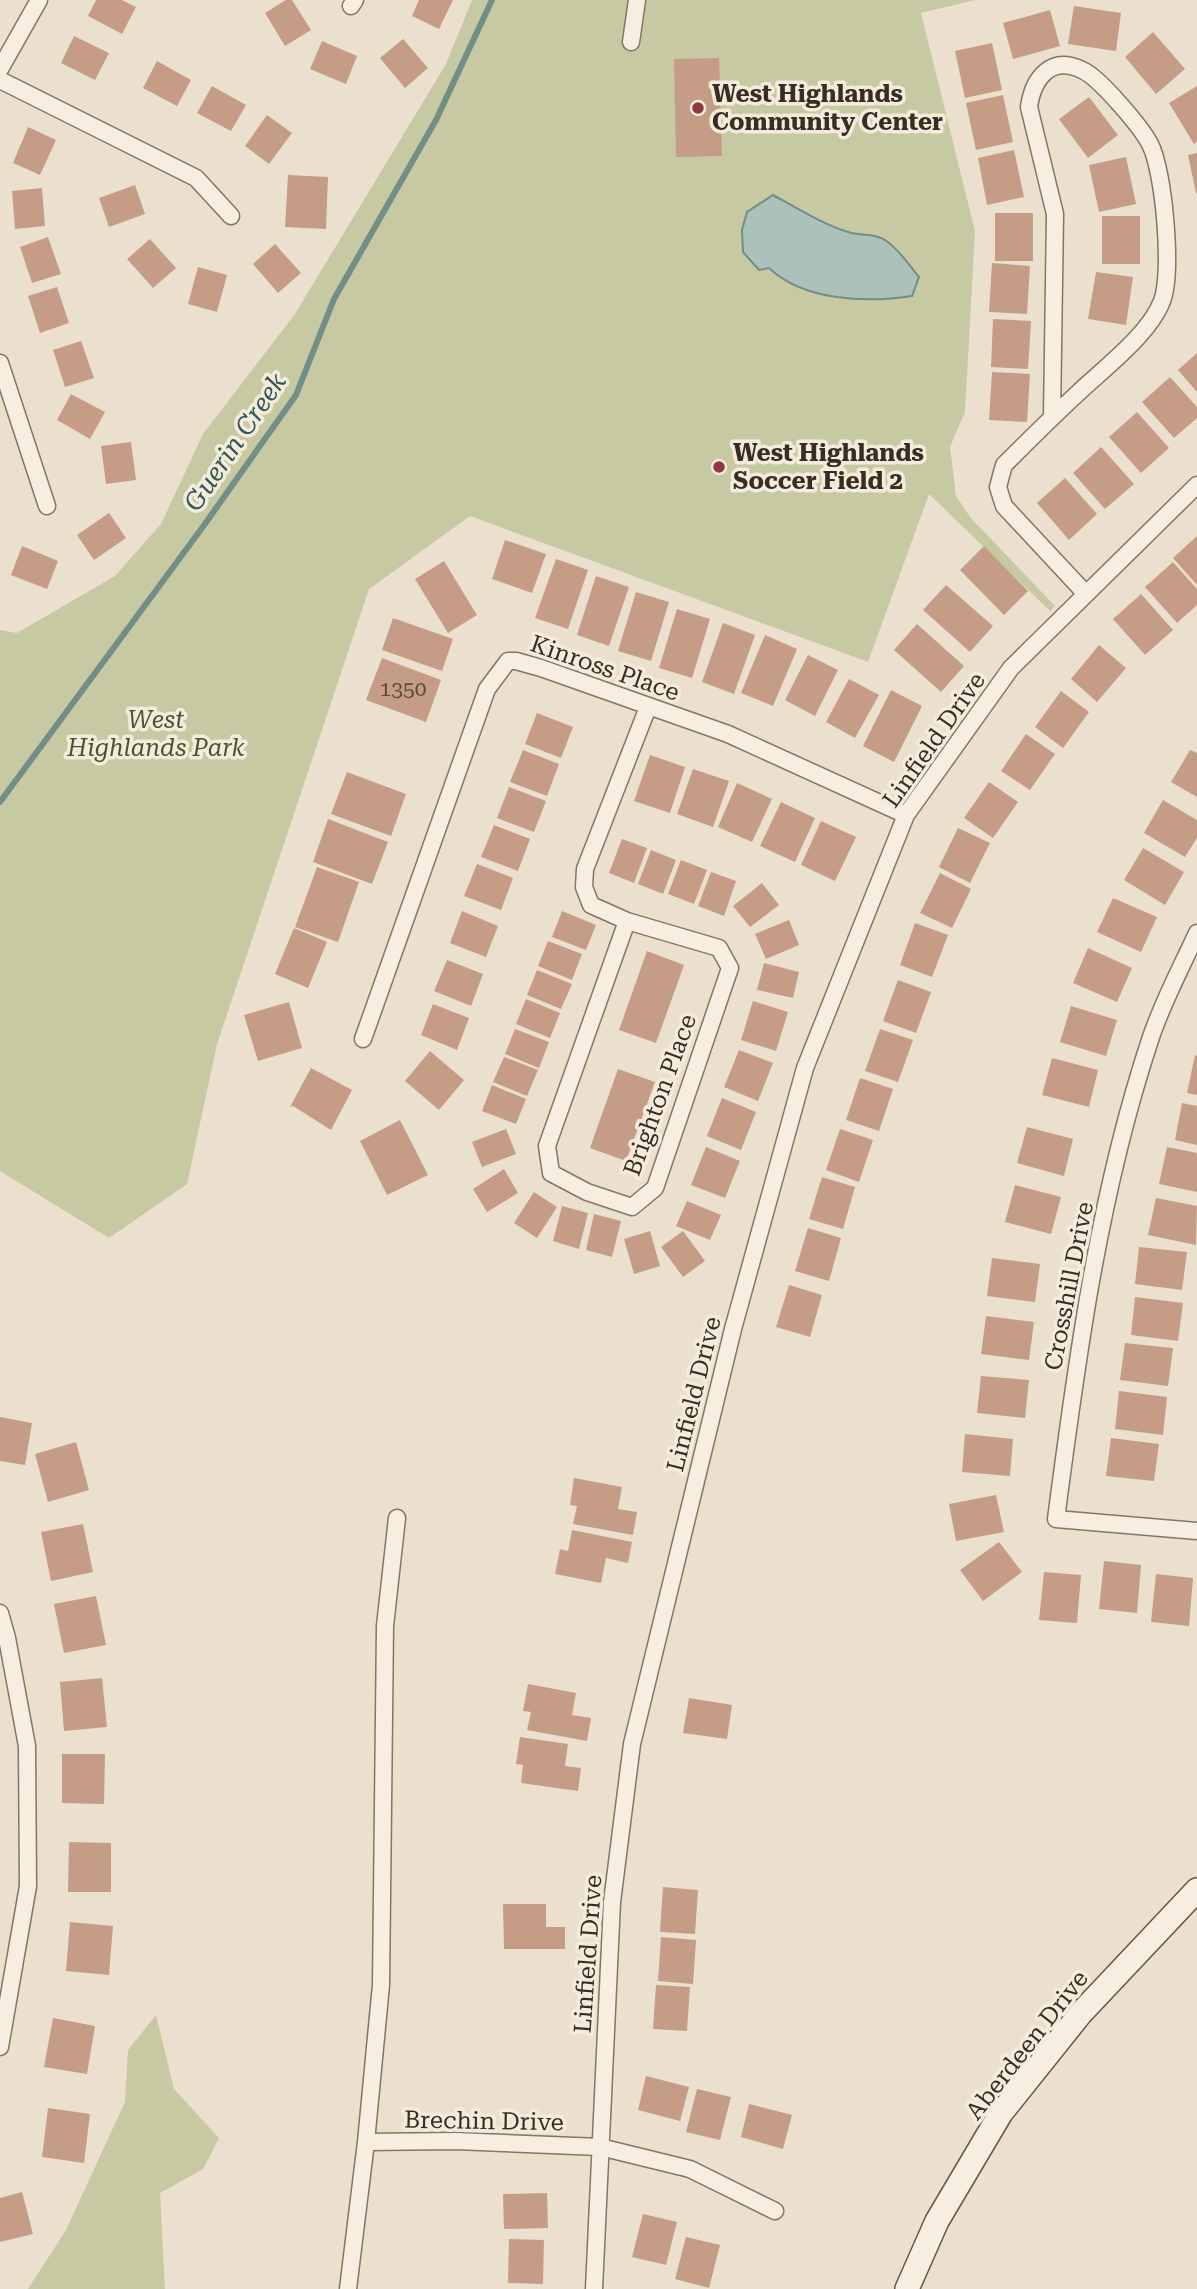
<svg xmlns="http://www.w3.org/2000/svg" width="1197" height="2289" font-family="'Roboto Serif',serif">
<style>
.green{fill:#c6c9a1}
.water{fill:#acc1b9;stroke:#738e86;stroke-width:2}
.lines{fill:none;stroke-linecap:round;stroke-linejoin:round}
.stream{stroke:#738e86;stroke-width:6}
.building{fill:#c59d87}
.street-casing{stroke:#877462;stroke-width:19}
.secondary-casing{stroke:#695545;stroke-width:26}
.street{stroke:#f6eee0;stroke-width:16}
.secondary{stroke:#f6eee0;stroke-width:23}
.poi-dot{fill:#90383e;stroke:#f3ebdc;stroke-width:2.5}
.labels{text-anchor:middle;dominant-baseline:central;stroke-width:7;stroke-linejoin:round;paint-order:stroke}
.number-label{font-size:21px;fill:#5c493c}
.poi-label{font-size:24px;font-weight:bold;fill:#392d23;stroke:#f3ebdc;text-anchor:start}
.street-label{font-size:24px;fill:#392d23;stroke:#f3ebdc}
.park-label{font-size:24px;font-style:italic;fill:#4c532c;stroke:#f3ebdc}
.water-label{font-size:26px;font-style:italic;fill:#355753;stroke:#f3ebdc}
</style>
<rect width="100%" height="100%" fill="#ebe0cd"/>
<!-- green -->
<path class="green" d="M472,0H975L921,13L975,231L965,412L950,447L956,496L970,517L1055,606L1050,611L929,494L868,662L470,516L369,589L217,1044L187,1184L109,1238L0,1171V630L17,633L115,576L161,524L203,434L295,314L446,64Z
M156,2015L174,2089L219,2138L203,2169L160,2193L165,2289H28L66,2230L125,2102L128,2050Z"/>
<!-- water -->
<path class="water" d="M773,195C797,208 822,224 848,232C860,236 874,233 885,240C899,249 909,265 919,277L912,296C866,303 804,301 769,268L759,270L743,252L742,230L747,212Z"/>
<g class="lines">
<!-- stream -->
<path class="stream" d="M0,802L202,528L296,395L334,299L436,120L492,0"/>
</g>
<!-- building -->
<path class="building" d="M96,0H122L136,7L122,34L88,16Z
M286,0H292L311,30L285,46L265,13Z
M419,0H453L439,29L412,16Z
M1074,6L1121,13L1116,51L1068,44Z
M1050,10L1060,46L1013,59L1003,23Z
M1153,32L1185,69L1156,94L1125,57Z
M74,36L109,53L95,80L61,63Z
M403,39L428,68L405,88L380,58Z
M322,41L357,56L346,84L310,69Z
M992,43L1002,90L965,98L955,51Z
M719,58L722,156L676,157L674,59Z
M157,61L191,80L177,106L143,88Z
M212,86L246,105L231,131L197,113Z
M1197,86V142L1194,144L1169,103Z
M1003,95L1013,142L976,150L966,103Z
M1089,97L1118,135L1088,158L1059,119Z
M267,115L292,133L269,164L245,146Z
M28,127L56,140L40,175L13,163Z
M1014,150L1024,197L987,205L978,158Z
M1197,153V193H1196L1188,155Z
M1126,157L1136,204L1099,212L1089,165Z
M288,175L328,177L326,229L285,227Z
M135,185L145,214L109,227L99,198Z
M42,188L45,226L15,229L12,191Z
M995,213H1033V261H995Z
M1102,216H1140V264H1102Z
M48,237L61,274L32,283L20,247Z
M150,239L176,268L153,288L127,259Z
M275,244L301,273L278,293L253,264Z
M992,263L1030,266L1027,314L989,312Z
M198,267L227,275L217,312L188,304Z
M1096,272L1133,277L1126,325L1088,319Z
M57,287L69,323L40,333L28,296Z
M993,319L1031,321L1028,369L991,367Z
M81,341L94,378L65,387L53,350Z
M1197,353V392L1178,370Z
M992,372L1030,374L1027,422L989,420Z
M1170,377L1197,407V418L1174,438L1142,402Z
M71,394L105,412L90,439L57,420Z
M1137,412L1169,448L1141,473L1109,437Z
M131,442L136,480L106,484L101,446Z
M1101,447L1134,484L1105,509L1073,473Z
M1065,478L1097,514L1069,540L1037,503Z
M109,513L126,538L94,560L77,535Z
M1197,536V585L1173,558Z
M505,540L546,554L532,593L492,579Z
M22,546L58,561L47,589L11,575Z
M984,546L1028,591L1004,615L960,570Z
M556,559L588,570L568,629L535,618Z
M444,561L477,615L448,633L415,579Z
M1173,562L1197,589V605L1177,623L1145,587Z
M596,576L629,587L609,646L577,635Z
M946,585L993,626L970,652L923,610Z
M636,592L669,602L651,661L618,651Z
M1141,594L1173,630L1145,655L1113,619Z
M677,609L710,619L692,678L659,668Z
M393,618L453,639L442,671L382,650Z
M723,623L755,635L734,694L702,682Z
M917,624L964,666L941,692L894,650Z
M765,635L797,649L773,706L741,693Z
M1099,645L1126,668L1097,702L1071,679Z
M808,655L838,670L815,716L785,700Z
M382,658L441,680L426,722L366,700Z
M849,679L879,695L855,738L826,722Z
M891,690L922,706L894,762L863,746Z
M1061,691L1089,712L1063,748L1035,727Z
M537,713L573,727L561,758L525,744Z
M1026,734L1055,754L1030,790L1001,771Z
M523,750L559,764L547,796L510,782Z
M1190,750L1197,753V797L1171,782Z
M650,755L685,767L670,813L634,801Z
M693,769L729,781L713,827L677,814Z
M347,772L406,794L391,836L331,814Z
M989,782L1018,802L993,838L964,818Z
M737,783L772,799L752,842L718,827Z
M509,787L546,801L534,832L497,818Z
M1163,800L1197,820V838L1185,857L1144,833Z
M781,802L815,818L795,862L760,846Z
M328,819L388,842L372,884L313,862Z
M821,821L856,837L835,881L801,865Z
M494,825L530,839L518,871L481,857Z
M958,828L990,843L970,883L939,867Z
M622,839L647,848L634,883L609,873Z
M1143,848L1184,872L1165,905L1124,880Z
M651,850L676,860L663,894L638,884Z
M681,860L707,870L694,904L668,894Z
M477,864L513,878L501,910L464,896Z
M317,867L359,882L338,942L295,927Z
M711,872L736,881L724,916L698,906Z
M940,873L971,889L952,928L920,913Z
M762,883L779,905L750,927L733,906Z
M1113,898L1157,917L1141,952L1097,932Z
M462,911L498,926L486,957L450,943Z
M562,911L596,925L586,950L552,937Z
M789,920L799,945L766,959L755,934Z
M915,923L948,935L932,977L900,965Z
M294,928L327,942L308,988L275,974Z
M548,941L582,954L572,980L538,966Z
M1088,948L1132,968L1117,1002L1073,983Z
M647,951L684,965L656,1043L619,1030Z
M447,960L483,974L471,1006L434,991Z
M764,963L799,972L793,998L757,990Z
M537,970L572,984L561,1009L527,995Z
M898,980L931,992L916,1033L883,1021Z
M526,999L560,1013L550,1038L516,1024Z
M753,1001L788,1012L776,1051L741,1040Z
M289,1002L302,1048L258,1061L244,1015Z
M433,1004L469,1018L457,1050L421,1035Z
M1071,1006L1117,1020L1106,1056L1060,1042Z
M515,1029L549,1042L539,1068L505,1054Z
M880,1029L913,1040L898,1082L865,1071Z
M739,1050L773,1063L758,1101L724,1087Z
M430,1051L464,1080L439,1110L405,1081Z
M1195,1055L1197,1056V1095L1187,1093Z
M504,1057L538,1070L527,1096L493,1082Z
M1052,1058L1098,1070L1089,1107L1042,1095Z
M311,1068L352,1090L331,1130L293,1106L290,1107Z
M618,1069L655,1082L626,1161L590,1148Z
M860,1078L893,1089L879,1131L846,1120Z
M492,1085L526,1099L516,1124L482,1111Z
M722,1098L756,1112L741,1150L707,1136Z
M1182,1103L1197,1106V1145L1175,1140Z
M400,1120L428,1175L387,1195L360,1141Z
M1027,1127L1073,1139L1064,1176L1017,1163Z
M506,1129L516,1154L482,1167L472,1142Z
M840,1129L873,1140L859,1182L826,1170Z
M706,1147L740,1161L725,1198L691,1185Z
M1167,1147L1197,1153V1192L1159,1184Z
M504,1169L518,1193L487,1212L473,1189Z
M822,1177L855,1187L843,1229L809,1219Z
M1015,1185L1061,1197L1051,1234L1005,1222Z
M534,1192L557,1207L537,1238L514,1223Z
M1156,1198L1197,1206L1196,1245L1148,1235Z
M687,1201L721,1215L710,1240L676,1226Z
M562,1206L588,1213L579,1249L553,1241Z
M594,1214L621,1221L612,1257L586,1250Z
M808,1228L841,1238L829,1281L795,1271Z
M650,1231L660,1266L634,1274L624,1239Z
M683,1231L705,1261L683,1277L661,1247Z
M1139,1247L1187,1252L1182,1290L1135,1284Z
M992,1258L1040,1264L1035,1302L987,1296Z
M789,1285L822,1295L810,1337L776,1327Z
M1135,1297L1183,1303L1178,1341L1131,1335Z
M986,1316L1034,1322L1029,1360L981,1354Z
M1125,1343L1173,1348L1168,1386L1120,1380Z
M981,1376L1029,1380L1025,1418L977,1413Z
M1119,1391L1167,1397L1163,1435L1115,1429Z
M0,1417L32,1423L25,1465L0,1461Z
M965,1434L1013,1439L1010,1476L962,1472Z
M1111,1438L1159,1444L1154,1481L1106,1476Z
M76,1442L89,1490L48,1502L35,1454Z
M574,1478L622,1487L618,1509L637,1512L633,1535L573,1524L577,1506L570,1505Z
M996,1495L1004,1532L956,1541L949,1504Z
M83,1524L93,1572L51,1581L41,1532Z
M572,1530L632,1542L628,1563L606,1558L601,1583L555,1574L560,1549L568,1551Z
M999,1542L1022,1572L983,1601L960,1570Z
M1104,1561L1141,1565L1137,1613L1099,1609Z
M1044,1572L1081,1575L1077,1623L1039,1620Z
M1156,1574L1193,1578L1189,1626L1151,1622Z
M96,1596L106,1645L64,1653L54,1604Z
M102,1678L107,1727L64,1731L60,1682Z
M528,1684L576,1693L572,1715L591,1718L587,1741L527,1730L531,1712L523,1711Z
M689,1698L732,1705L727,1739L683,1733Z
M520,1737L568,1744L565,1766L581,1768L578,1791L521,1783L523,1765L516,1764Z
M62,1754H105L104,1804L62,1803Z
M69,1842L111,1843V1892H68Z
M663,1887L698,1890L695,1934L660,1932Z
M503,1904H546V1927H565V1949H504Z
M70,1922L113,1926L109,1975L66,1971Z
M661,1937L696,1940L693,1984L658,1981Z
M656,1985L690,1987L687,2031L653,2029Z
M53,2018L95,2026L87,2074L44,2067Z
M646,2076L689,2087L680,2121L638,2110Z
M697,2089L731,2097L720,2140L686,2132Z
M749,2104L792,2115L783,2149L741,2137Z
M48,2108L90,2114L84,2163L42,2157Z
M22,2192L33,2234L0,2242V2198Z
M547,2193L548,2228L504,2229L503,2194Z
M643,2214L677,2222L666,2265L632,2257Z
M686,2237L720,2245L709,2288L675,2279Z
M509,2239L544,2240L543,2284L508,2283Z"/>
<g class="lines">
<!-- street casing -->
<g class="street-casing">
<path id="street" d="M351,6L355,0
M631,42L637,0
M0,69L39,0
M0,80L196,178L231,216
M0,363L47,506
M1052,417L1055,214L1029,107C1033,78 1051,55 1082,70C1099,77 1141,127 1150,144C1164,171 1173,272 1162,301C1149,335 1103,369 1077,394C1052,417 1028,441 1004,465L998,487L1004,506L1086,594
M627,921L719,948L730,968L655,1188L632,1207L587,1192L551,1173L547,1146L627,921L591,905L584,887L585,869L648,707
M1197,933C1181,968 1162,1003 1150,1040C1099,1194 1077,1358 1056,1519L1197,1531
M363,1039L487,689L508,661H516L541,668L728,734L906,815
M0,1613L7,1638L27,1746L28,1886L0,2047
M366,2142L456,2141L600,2147L690,2169L775,2211
M348,2289L366,2142L381,1985L385,1626L397,1518
M594,2289L612,1902L632,1744L733,1329L805,1068L906,815L1011,668L1197,485"/>
</g>
<!-- secondary casing -->
<g class="secondary-casing">
<path id="secondary" d="M907,2289L937,2221L1001,2113L1081,2013L1197,1890"/>
</g>
<!-- street -->
<use href="#street" class="street"/>
<!-- secondary -->
<use href="#secondary" class="secondary"/>
</g>
<!-- markers -->
<g class="poi-dot">
<circle cx="698" cy="108" r="7"/>
<circle cx="719" cy="467" r="7"/>
</g>
<g class="labels">
<!-- number labels -->
<g class="number-label">
<text x="403" y="689">1350</text>
</g>
<!-- poi labels -->
<g class="poi-label">
<text x="712" y="94">West Highlands<tspan x="712" dy="28">Community Center</tspan></text>
<text x="733" y="453">West Highlands<tspan x="733" dy="28">Soccer Field 2</tspan></text>
</g>
<!-- street labels -->
<g class="street-label">
<text transform="translate(605 668) rotate(19)">Kinross Place</text>
<text transform="translate(934 740) rotate(-55)">Linfield Drive</text>
<text transform="translate(660 1095) rotate(-70)">Brighton Place</text>
<text transform="translate(1069 1286) rotate(-79)">Crosshill Drive</text>
<text transform="translate(694 1394) rotate(-76)">Linfield Drive</text>
<text transform="translate(588 1954) rotate(-86)">Linfield Drive</text>
<text transform="translate(1027 2045) rotate(-52)">Aberdeen Drive</text>
<text transform="translate(484 2121) rotate(1)">Brechin Drive</text>
</g>
<!-- park labels -->
<g class="park-label">
<text x="156" y="720">West<tspan x="156" dy="28">Highlands Park</tspan></text>
</g>
<!-- water labels -->
<g class="water-label">
<text transform="translate(235 442) rotate(-56)">Guerin Creek</text>
</g>
</g>
</svg>
